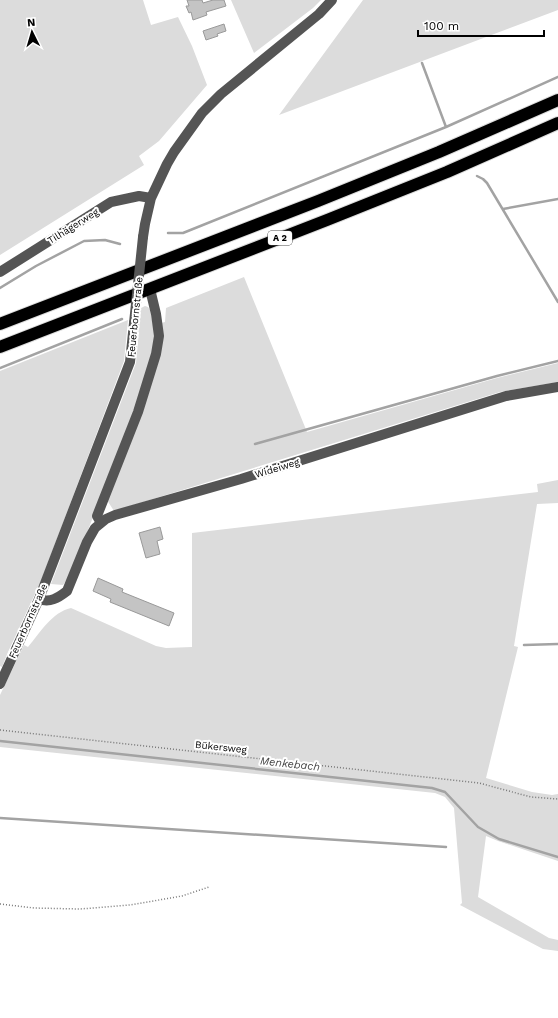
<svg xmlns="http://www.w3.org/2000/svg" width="558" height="1018" font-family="'Work Sans',sans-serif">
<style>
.green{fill:#dcdcdc}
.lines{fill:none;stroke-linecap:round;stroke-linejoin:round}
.stream{stroke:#a3a3a3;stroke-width:2.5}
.building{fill:#c4c4c4;stroke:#999}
.highway-casing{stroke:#dbdbdb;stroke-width:14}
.path{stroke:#777;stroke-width:1.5;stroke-dasharray:1 2;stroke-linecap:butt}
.minor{stroke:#555;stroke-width:10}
.highway{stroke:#000;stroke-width:12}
.minor-bridge{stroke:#555;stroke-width:10}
.labels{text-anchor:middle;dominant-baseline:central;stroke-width:4;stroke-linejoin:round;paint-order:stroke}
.shield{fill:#fff;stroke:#4c4c4c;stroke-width:1}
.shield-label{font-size:9px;font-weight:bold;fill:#000}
.street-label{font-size:10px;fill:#000;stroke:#fff}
.water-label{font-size:11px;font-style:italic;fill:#444;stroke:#fff}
</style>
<rect width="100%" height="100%" fill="#fff"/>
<!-- green -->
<path class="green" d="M0,0H143L151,25L178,17L192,46L207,85L159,141L139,156L144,165L0,255Z
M231,0H321L313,8L254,53Z
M363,0H558V10L279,115Z
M244,277L307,432L497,378L558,363V382L500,392L114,511L107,500L119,450L71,574L63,585L51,584L136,363L141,308L145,306L148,307L150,310L153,325L165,322L166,308Z
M128,320L124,361L41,581L8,652L2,667L0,666V371Z
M558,480V503L537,504L514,646L518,647L486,778L532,792L552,795L558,794V861L498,841L486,836L478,897L549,938L558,940V951L543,949L460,905L462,903L454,808L445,797L435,793L0,747V695L24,645L28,647C40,633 52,612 71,608L156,646L166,648L192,647V533L538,492L537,484Z"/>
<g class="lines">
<!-- stream -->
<path class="stream" d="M422,63L446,127
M477,176L483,179L487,183L558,302
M503,209L558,199
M168,233H183L446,127L558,77
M0,288L36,266L84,241L105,240L120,244
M0,368L122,319
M255,444L497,376L558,361
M524,645L558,644
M0,741L432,788L445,792L478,827L499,839L558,857
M0,818L446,847"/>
</g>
<!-- building -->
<path class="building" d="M187,0H202L203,3L213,0H224L226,6L206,12L207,15L193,20L191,12L189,13L186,6H189Z
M224,24L226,31L217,34L218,36L206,40L203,31Z
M160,527L163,539L157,541L160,554L146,558L139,533Z
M98,578L123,589L122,592L174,613L169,626L110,602L111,599L93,591Z"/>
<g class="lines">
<!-- highway casing -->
<g class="highway-casing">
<path id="highway" d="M0,324L318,201L439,152L558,100
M0,347L327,220L447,172L558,123"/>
</g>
<!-- path -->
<path class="path" d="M0,730L479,783L531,797L558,799
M0,904L34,908L80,909L130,905L182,896L209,887"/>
<!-- minor -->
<path class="minor" d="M143,237L145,224L151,198L167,164L174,152L202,113L221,94L319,14L332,0
M0,272L111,202L139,196L151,198
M101,523L97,516L138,412L156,354L159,336L156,314L150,289
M39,599C50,603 58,598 67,591L87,542L95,528L106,519L115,515L241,479L506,396L558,387
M0,684L39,599L130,362L134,323"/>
<!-- highway -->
<use href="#highway" class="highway"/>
<!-- minor-bridge -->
<path class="minor-bridge" d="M134,323L143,237"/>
</g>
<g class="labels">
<!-- shield labels -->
<rect class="shield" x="268" y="231" width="24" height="14" rx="3"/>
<g class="shield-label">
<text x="280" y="238">A 2</text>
</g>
<!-- street labels -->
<g class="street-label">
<text transform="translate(73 226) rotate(-32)">Tilhägerweg</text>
<text transform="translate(135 317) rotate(-84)">Feuerbornstraße</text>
<text transform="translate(277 468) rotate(-17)">Wideiweg</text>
<text transform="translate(28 621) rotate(-66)">Feuerbornstraße</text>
<text transform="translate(221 747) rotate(6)">Bükersweg</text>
</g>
<!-- water labels -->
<g class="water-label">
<text transform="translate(290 764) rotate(6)">Menkebach</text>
</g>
</g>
<!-- north arrow -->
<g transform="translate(32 32) rotate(355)" stroke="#ffffff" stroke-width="3" paint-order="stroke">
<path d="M0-3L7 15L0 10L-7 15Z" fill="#000000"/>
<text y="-6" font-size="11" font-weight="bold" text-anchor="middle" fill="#000000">N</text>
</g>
<!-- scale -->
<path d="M418 30v6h126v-6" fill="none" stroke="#000000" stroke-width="2"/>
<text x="424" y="30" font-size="12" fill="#000000" stroke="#ffffff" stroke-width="3" paint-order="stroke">100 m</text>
</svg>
